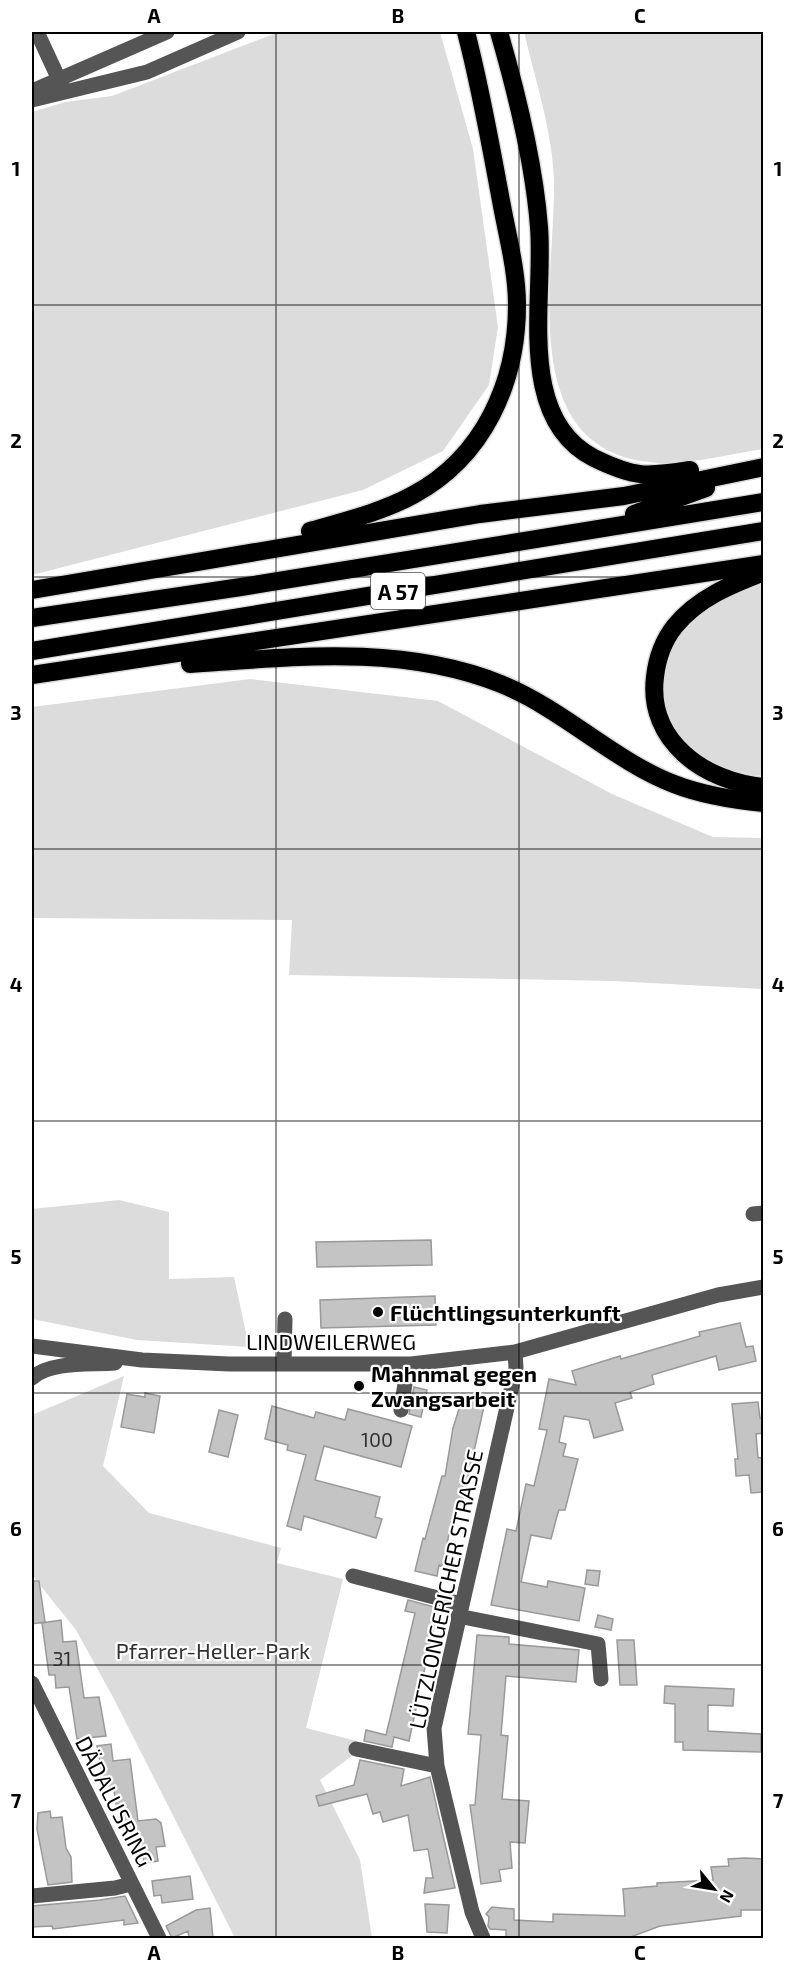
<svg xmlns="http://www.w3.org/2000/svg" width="795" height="1970" font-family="'Exo 2',sans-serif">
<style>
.green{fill:#dcdcdc}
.building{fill:#c4c4c4;stroke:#999;stroke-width:1.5}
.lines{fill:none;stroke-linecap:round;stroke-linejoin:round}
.highway-casing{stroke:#dbdbdb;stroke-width:21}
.minor{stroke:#555;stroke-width:15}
.highway{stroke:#000;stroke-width:18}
.grid{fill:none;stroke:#000;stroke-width:1.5;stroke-opacity:0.55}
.poi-dot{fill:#000;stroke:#fff;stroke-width:2}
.labels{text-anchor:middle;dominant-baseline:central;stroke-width:4.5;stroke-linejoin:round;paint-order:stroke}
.number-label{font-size:20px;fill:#313131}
.shield{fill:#fff;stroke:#4c4c4c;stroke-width:1.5}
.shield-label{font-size:21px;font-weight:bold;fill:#000}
.poi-label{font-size:22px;font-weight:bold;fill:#000;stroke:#fff;text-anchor:start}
.street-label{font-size:22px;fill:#000;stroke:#fff}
.park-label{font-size:22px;fill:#333;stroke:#fff}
.neatline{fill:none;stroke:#000;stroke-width:2}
.grid-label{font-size:20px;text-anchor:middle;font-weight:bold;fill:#000}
</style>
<rect width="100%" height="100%" fill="#fff"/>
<!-- green -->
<path class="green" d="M279,32H440L473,149L498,327L489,385L443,451L363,490L32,575V112L65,102L112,96Z
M524,32H763V449C730,454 694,464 660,463C512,456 556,277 554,179C552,130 535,79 524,32Z
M763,584V776C710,771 663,745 663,685C663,668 669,647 680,634C701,607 731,595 763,584Z
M250,679L438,701L612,794L713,837L763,838V989L613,981L289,975L292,920L32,918V707Z
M119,1200L169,1212V1279L234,1277L249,1347L137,1340L32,1319V1209Z
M124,1376L103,1466L149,1513L281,1548L277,1563L343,1579L306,1728L357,1741L353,1755L320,1780L360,1860L372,1938H235L114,1699L76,1630L32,1575V1415Z"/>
<!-- building -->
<path class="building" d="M431,1240L432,1265L317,1267L316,1242Z
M435,1296L436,1325L321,1328L320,1300Z
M740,1323L746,1347L753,1346L756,1361L719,1370L716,1356L652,1375L654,1384L630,1392L632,1398L615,1403L623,1430L594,1438L589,1420L564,1416L559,1442L566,1444L563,1456L578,1459L565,1510H559L557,1516L551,1539L531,1535L521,1582L547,1587L548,1581L585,1588L579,1621L491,1605L507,1529L516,1531L526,1484L534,1486L547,1430L539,1429L549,1379L576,1385L572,1371L620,1356L621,1359L700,1336L699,1332Z
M414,1387L427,1390L421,1417L409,1414Z
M145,1393L160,1396L154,1433L121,1427L127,1394L145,1397Z
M463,1396L485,1402L472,1460H475L472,1472H469L462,1504L460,1503L452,1535L449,1534L442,1566L439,1565L437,1576L415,1571L423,1538L425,1539L442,1476H445L453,1428Z
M758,1402L760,1418H764V1433L756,1434L758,1458L764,1457V1492L751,1493L749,1475L736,1476L735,1459H738L732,1404Z
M272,1406L314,1418L316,1412L345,1420L348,1409L412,1426L401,1467L324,1446L315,1480L380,1497L375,1517L382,1519L376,1538L304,1516L301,1530L287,1526L306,1455L287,1450L288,1445L265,1439Z
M219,1410L238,1415L228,1457L209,1452Z
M587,1570L600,1571L598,1586L585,1584Z
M32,1581H39L45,1622L32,1624Z
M408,1600L438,1608L409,1741L394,1737L392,1747L364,1741L366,1730L386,1735L415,1613L405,1611Z
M598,1615L613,1619L611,1630L595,1627Z
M61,1620L63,1642L76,1641L84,1698L99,1697L106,1736L77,1739L69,1687L56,1688L55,1675H49L42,1623Z
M477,1635L509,1637V1644L579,1650L576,1682L506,1676L501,1735L508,1736L502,1799L529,1801L525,1843L510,1842L512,1868L499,1870L501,1881L481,1884L470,1805H475L481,1735L468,1734Z
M617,1640H634L637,1685H620Z
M665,1686L734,1689L733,1706L708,1705V1731L761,1734V1752L683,1750V1742H675V1704L664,1703Z
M111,1744L113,1761L130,1759L138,1821L156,1819L161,1823L165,1846L156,1847L158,1861L144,1863L142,1850L135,1851L130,1822L124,1823L121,1804H116L114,1791L106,1792L97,1746Z
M360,1760L404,1769L401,1786L430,1777L455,1888L424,1893L426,1878H433L428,1849L414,1851L408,1815L383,1822L380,1812L373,1814L367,1794L319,1806L316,1796L354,1785Z
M50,1811L51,1818L62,1817L66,1848L71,1857L72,1882L48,1885L37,1829L38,1813Z
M745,1858L764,1859V1910H741V1916L660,1926L628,1938H506V1930L490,1929L488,1926L489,1917L486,1914L492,1907L514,1909V1920L553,1922V1914L625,1916L623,1889L657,1886V1883L713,1880L711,1867L729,1866L728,1859Z
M190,1876L193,1899L162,1903L161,1895L154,1896L152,1881Z
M125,1896L138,1923L124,1925V1920L53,1929L52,1926L32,1927V1906L100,1900Z
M425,1904L449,1905L447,1933L427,1932Z
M210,1908L213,1938H189L188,1931L172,1938L166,1926L196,1910Z"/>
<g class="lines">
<!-- highway casing -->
<g class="highway-casing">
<path id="highway" d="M499,32C517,94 534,162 539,227C545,299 515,418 594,458C635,478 646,477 690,470
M634,514L706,488
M310,531C345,521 382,512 413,495C484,457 517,382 517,305C517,272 508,238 502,206C491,148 481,89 466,32
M764,572C730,585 698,598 675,626C663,641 657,659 655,677C647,741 705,782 764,787
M32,590L480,514L624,496L764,467
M32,618L241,587L764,502
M32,651L764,531
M190,664C294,657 401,644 501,684C563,709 614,761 674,784C702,795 734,800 764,803
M32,675L764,564"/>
</g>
<!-- minor -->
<path class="minor" d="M37,32L62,86
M32,91L167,32
M32,100L147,72L238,32
M753,1214L764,1213
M32,1346L142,1360L229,1364H411L515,1352L718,1295L764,1287
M284,1364L285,1319
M32,1378C50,1361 91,1365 115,1363
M401,1410L408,1364
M353,1576L461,1604
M458,1616L598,1644L601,1679
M32,1683L159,1938
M356,1749L437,1766
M32,1896L115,1888L131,1884
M483,1938L472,1912L437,1766L434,1728L516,1368L515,1352"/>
<!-- highway -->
<use href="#highway" class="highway"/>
</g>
<!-- grid -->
<path class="grid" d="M276,32V1938M519,32V1938M32,305H764M32,577H764M32,849H764M32,1121H764M32,1393H764M32,1665H764"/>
<!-- markers -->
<g class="poi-dot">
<circle cx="378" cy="1312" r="6"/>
<circle cx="359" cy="1386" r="6"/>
</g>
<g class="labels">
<!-- number labels -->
<g class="number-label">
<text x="377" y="1439">100</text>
<text x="62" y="1658">31</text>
</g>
<!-- shield labels -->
<rect class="shield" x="371" y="573" width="54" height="36" rx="4.5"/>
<g class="shield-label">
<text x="398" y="591">A 57</text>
</g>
<!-- poi labels -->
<g class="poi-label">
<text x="390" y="1312">Flüchtlingsunterkunft</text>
<text x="371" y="1373">Mahnmal gegen<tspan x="371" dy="25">Zwangsarbeit</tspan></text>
</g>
<!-- street labels -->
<g class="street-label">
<text x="331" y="1341">LINDWEILERWEG</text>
<text transform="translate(445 1589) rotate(-78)">LÜTZLONGERICHER STRASSE</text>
<text transform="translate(115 1801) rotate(63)">DÄDALUSRING</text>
</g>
<!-- park labels -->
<g class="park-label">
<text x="213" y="1650">Pfarrer-Heller-Park</text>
</g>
</g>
<!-- border -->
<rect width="795" height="1970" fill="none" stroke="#ffffff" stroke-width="66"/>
<!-- north arrow -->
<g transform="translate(714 1889) rotate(120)" stroke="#ffffff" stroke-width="4.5" paint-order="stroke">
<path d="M0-4.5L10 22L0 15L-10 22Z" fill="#000000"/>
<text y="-9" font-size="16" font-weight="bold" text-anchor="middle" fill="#000000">N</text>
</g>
<rect x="33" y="33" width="729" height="1904" class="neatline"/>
<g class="grid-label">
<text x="154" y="23">A</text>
<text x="398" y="23">B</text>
<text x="640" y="23">C</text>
<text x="16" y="176">1</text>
<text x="778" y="176">1</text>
<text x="16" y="448">2</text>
<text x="778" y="448">2</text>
<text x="16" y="720">3</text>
<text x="778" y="720">3</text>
<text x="16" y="992">4</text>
<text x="778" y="992">4</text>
<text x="16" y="1264">5</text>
<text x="778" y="1264">5</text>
<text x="16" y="1536">6</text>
<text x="778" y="1536">6</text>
<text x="16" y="1808">7</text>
<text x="778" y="1808">7</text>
<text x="154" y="1960">A</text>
<text x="398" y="1960">B</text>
<text x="640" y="1960">C</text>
</g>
</svg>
